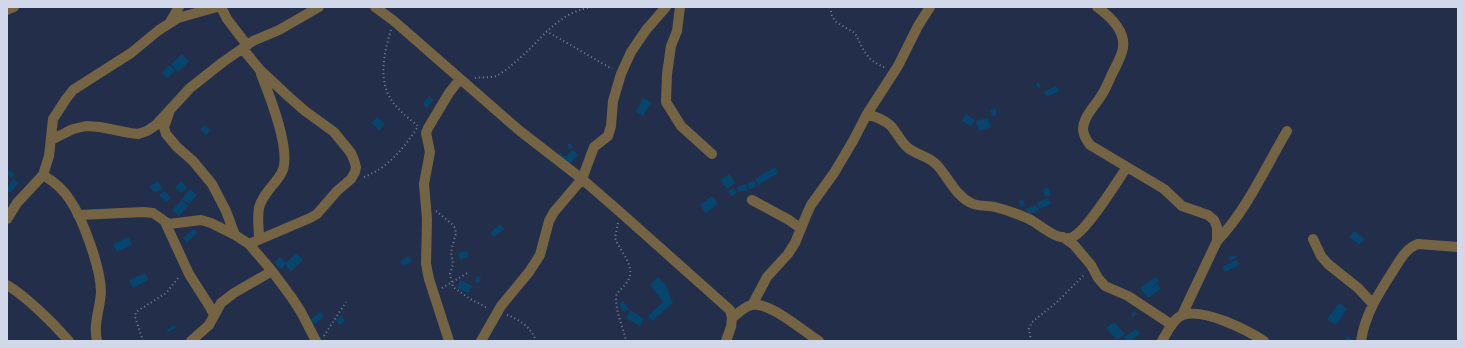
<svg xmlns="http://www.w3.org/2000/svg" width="1465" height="348" font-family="Jost,sans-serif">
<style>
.building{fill:#06456e}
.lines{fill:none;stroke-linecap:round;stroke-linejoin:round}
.path{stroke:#768097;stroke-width:2;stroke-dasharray:1 3;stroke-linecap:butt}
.street{stroke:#746444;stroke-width:10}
</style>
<rect width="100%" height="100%" fill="#232f4a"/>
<!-- building -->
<path class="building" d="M182,54L189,61L178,72L171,64Z
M169,65L175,70L168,78L162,73Z
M1038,82L1041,86L1038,88L1036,84Z
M1056,86L1059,91L1047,97L1044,92Z
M429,96L433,100L427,108L423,104Z
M643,98L651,102L643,116L636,112Z
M995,108L997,115L992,116L990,110Z
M966,114L975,120L971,126L962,121Z
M377,117L385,124L379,130L372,123Z
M988,118L991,127L979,131L976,121Z
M204,125L210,130L207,135L200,130Z
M571,143L573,148L569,149L567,145Z
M573,150L578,155L567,166L557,156L560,152L565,157Z
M775,167L778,173L758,185L755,179Z
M8,170L15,174L12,178L7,175Z
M729,174L735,183L727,189L720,180Z
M13,179L18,183L10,193L7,191V188Z
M158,181L162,189L154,193L150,186Z
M181,181L187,187L182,193L175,188Z
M755,181L756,187L749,189L747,183Z
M746,184L748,190L738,192L737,187Z
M734,188L737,193L731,196L728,191Z
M1048,188L1051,195L1045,197L1043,189Z
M190,189L197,195L189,204L182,199Z
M164,191L171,198L166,202L159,195Z
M712,196L718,204L706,213L700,205Z
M1048,198L1051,204L1040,209L1037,203Z
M182,200L188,206L179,216L172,210Z
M1023,200L1025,206L1020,207L1019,201Z
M1036,205L1039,210L1029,215L1026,209Z
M500,224L504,229L494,237L490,233Z
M194,229L197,233L187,242L183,238Z
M1354,231L1365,239L1360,245L1349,237Z
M128,237L132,245L117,252L113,244Z
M467,251L469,257L460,259L458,253Z
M296,253L303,260L291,271L285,265L281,269L274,263L280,257L286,263Z
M1235,255L1236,258L1230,261L1229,257Z
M408,256L412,261L404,266L400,262Z
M1236,260L1239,265L1225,272L1222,267Z
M145,273L148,280L133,288L129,280Z
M477,276L481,277L479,283L475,282Z
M658,277L665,284L673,303L652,321L648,316L663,302L650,285Z
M1156,277L1159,281L1151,288L1157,284L1161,289L1148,298L1140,288Z
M461,280L472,286L468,293L457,288Z
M623,301L629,309L624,312L619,304Z
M1339,303L1347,309L1336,325L1327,319Z
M631,310L644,319L640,326L626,318Z
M1135,311L1137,314L1133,317L1131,314Z
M320,312L324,316L314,325L310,320Z
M343,316L345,322L339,325L336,319Z
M1114,322L1125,334L1117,340L1106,328Z
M175,325L176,328L168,332L167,329Z
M1136,329L1140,334L1131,341H1127L1124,337Z
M1347,336L1355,341H1344Z"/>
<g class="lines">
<!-- path -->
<path class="path" d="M830,7L832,16L836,22L855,33L864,51L871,60L885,68
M391,30C385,49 379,75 388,94C393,106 408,118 418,126
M546,31L612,69
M475,78C481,77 490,78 496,76C502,73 509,68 514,63C541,42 555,13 592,7
M364,177C389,167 403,149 417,128
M436,211L451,223L455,228L456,233L451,252L453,264L450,274L453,287L470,299L488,308
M618,223L615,238C621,254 640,269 624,286C621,290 616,292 616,298C616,313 623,327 626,341
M442,288L469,272
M507,315C520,320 531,327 536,341
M324,336L346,302
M143,341L135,317L136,312L166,293L179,277
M1031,341L1029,329L1032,322L1057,302L1085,274"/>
<!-- street -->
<path class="street" d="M221,7L227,19L247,45
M375,7L394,21L520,131L582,179L620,212L730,310L732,318L731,327L726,341
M680,7L677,31L671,46L667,74L666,102L681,126L712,154
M1097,7C1111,17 1128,33 1122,52C1120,59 1116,66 1113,72C1109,80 1106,89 1101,96C1095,106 1079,121 1084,134C1085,138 1088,142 1090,145L1164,189L1182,206L1208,215L1214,220L1217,227V241L1182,315
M7,10L14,7
M170,22L179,7
M243,49L260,70L289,97L305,111L334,132L351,153L354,160L356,167L355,172L351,179L337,191L317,214L310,218L249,244
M169,113L164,127L166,134L177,147L193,161L212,184L226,211L235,235
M867,114C876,117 885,120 891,126C897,133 901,142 908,148C917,155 929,156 937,165C948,177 955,195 971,203C978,207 988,205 995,207C1007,210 1018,214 1029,219C1041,225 1059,243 1073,237C1088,229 1116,183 1127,167
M51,140L73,129L86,126L100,127L130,133L138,134L147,131L156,125L190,88L223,62L253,41L279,30L319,7
M43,175C53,181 64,190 70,200C83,219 101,269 101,292C100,309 93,324 97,341
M752,200L789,220L800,228
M78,215L144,212L153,213L169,224L201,220L211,223L235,235L249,244L272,271L292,298L301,312L316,341
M7,219L17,203L43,175L49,156L53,119L66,99L73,90L131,53L159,30L178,18L217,7
M165,222L189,274L210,307L214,315
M1063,237L1074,245L1091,265L1098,278L1105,286L1128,296L1172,325
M259,239C259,229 257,218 259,208C262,194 276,184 282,172C292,151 269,94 261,74
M1313,239L1321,256L1328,264L1358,288L1373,304
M1217,241C1247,210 1265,168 1287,131
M7,285C27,297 53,323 69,341
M752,305L767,277L788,254L795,243L806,216L811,205L834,173L853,141L867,114L898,66L918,26L930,7
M732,318C737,314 745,306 752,305C769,301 804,332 819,341
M191,341L209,325L221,303L234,293L272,271
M449,341L429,279L426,264L427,219L424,184L430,152L426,133L428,128L449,93L460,79
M481,341L501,306L529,272L540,255L549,221L554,212L582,179L594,147L608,136L611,126L613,101L621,74L631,52L646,30L666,7
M1162,341C1167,333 1173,318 1183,315C1204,308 1247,330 1264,341
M1361,341C1365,314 1379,293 1393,271C1400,260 1406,248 1418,244L1458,247"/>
</g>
<!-- border -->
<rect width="1465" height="348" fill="none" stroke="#d0d8ea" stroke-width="16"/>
</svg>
